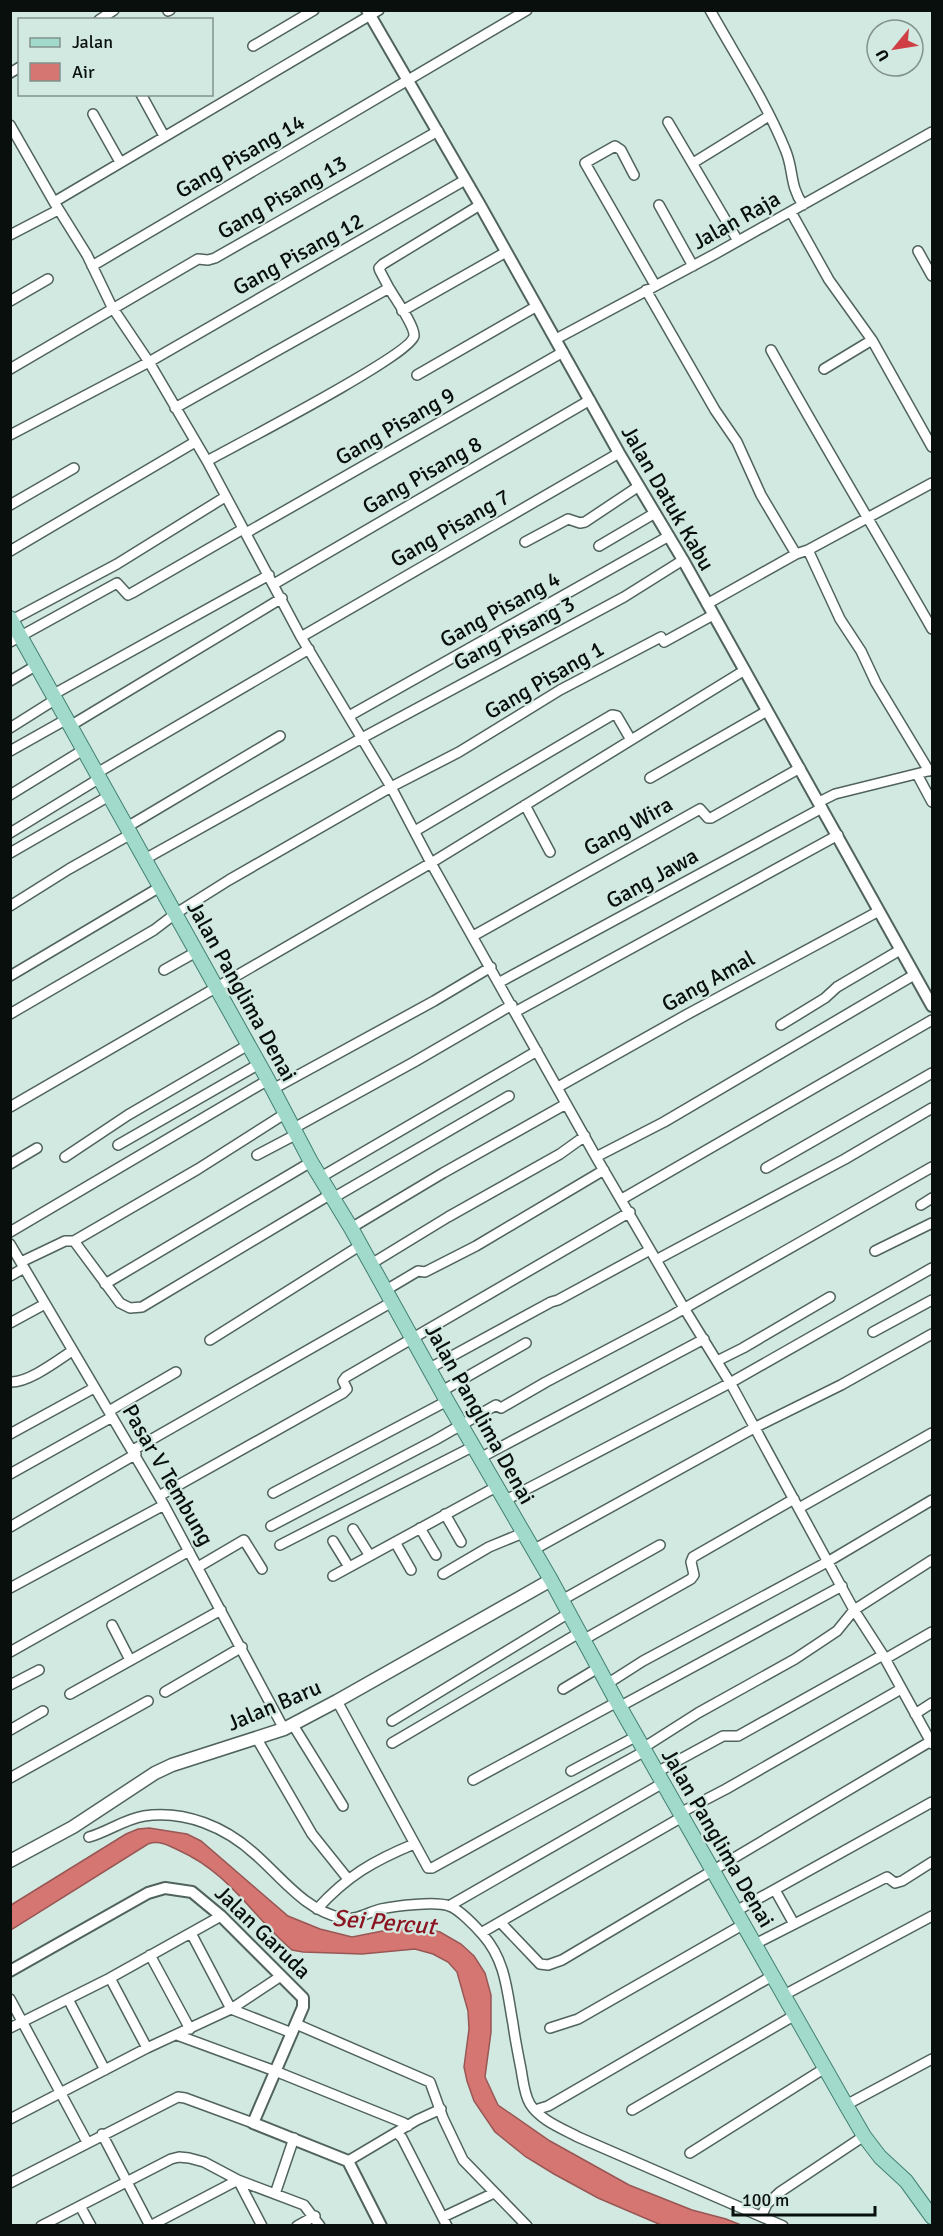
<svg xmlns="http://www.w3.org/2000/svg" width="943" height="2236" font-family="Signika,sans-serif">
<style>
.water{fill:#d67672;stroke:#985754;stroke-width:1.5}
.lines{fill:none;stroke-linecap:round;stroke-linejoin:round}
.minor-casing{stroke:#50635d;stroke-width:12}
.tertiary-casing{stroke:#50635d;stroke-width:14}
.secondary-casing{stroke:#50635d;stroke-width:15}
.primary-casing{stroke:#428272;stroke-width:16}
.minor{stroke:#fff;stroke-width:9}
.tertiary{stroke:#fff;stroke-width:10}
.secondary{stroke:#fff;stroke-width:12}
.primary{stroke:#a1d9cb;stroke-width:14}
.labels{text-anchor:middle;dominant-baseline:central;stroke-width:4.5;stroke-linejoin:round;paint-order:stroke}
.street-label{font-size:22px;fill:#080f0d;stroke:#d2e9e2}
.water-label{font-size:24px;font-style:italic;fill:#8b1520;stroke:#d2e9e2}
</style>
<rect width="100%" height="100%" fill="#d2e9e2"/>
<!-- water -->
<path class="water" d="M149,1828L187,1834L201,1841L288,1916L320,1929L352,1937L398,1928L418,1927L440,1932L461,1944L474,1956L485,1973L491,1995V2032L485,2077L498,2105L550,2141L629,2185L692,2210L726,2219L741,2225H661L598,2198L554,2174L526,2157L495,2132L474,2101L467,2081L464,2067L469,2029L468,2011L457,1972L448,1962L433,1954L415,1949L362,1954L303,1952L292,1950C251,1915 230,1873 178,1850C168,1845 159,1840 148,1844L11,1930V1905L126,1834L138,1829Z"/>
<g class="lines">
<!-- minor casing -->
<g class="minor-casing">
<path id="minor" d="M710,10C735,55 766,102 785,149C794,169 789,185 803,205
M168,11L170,10
M99,20L114,10
M253,46L314,10
M10,73L20,67
M141,94L164,136
M93,114L120,162
M668,122L738,241
M10,125L54,202L87,255L112,307L149,362L207,461L301,637L391,787L431,863L596,1157L684,1308L732,1386L854,1610L883,1655L932,1744
M693,163L769,116
M634,175L621,150L615,146L585,163L655,285
M54,202L379,10
M659,205L693,266
M791,212L829,280L872,340L932,447
M10,235L58,210
M918,251L932,276
M92,266L527,10
M646,290L715,410L737,442L761,495L796,554
M10,301L48,279
M402,311L506,252
M556,339L715,254L932,132
M771,350C823,444 879,536 932,629
M10,369L198,259L208,260L215,258L438,131
M824,369L872,340
M417,375L537,306
M175,408L389,288L380,271L379,268L383,264L480,205
M10,435L149,362L465,180
M207,461C234,446 411,355 414,336C415,326 394,297 389,288
M10,505L74,468
M246,533L563,352
M525,542L568,519L580,523L585,522L639,486
M599,546L655,513
M808,550L840,619L861,651L876,683L929,771
M10,551L195,442
M274,584L590,400
M707,604L796,554L808,550L932,483
M12,620L117,564L225,497
M301,637L619,453
M10,642L117,583L128,595L132,593L243,529
M10,681L37,665
M54,694L269,575
M349,716L669,536
M70,726L282,598
M10,728L56,699
M10,751L67,719
M97,773L309,649
M917,774L932,802
M650,778L767,711
M10,795L83,750
M819,802L835,794L932,770
M525,805L550,852
M127,827L280,736
M415,831L612,715L617,716L631,740
M10,833L100,778
M10,853L109,796
M145,859L362,738L624,597L683,560
M10,906L69,869L131,834
M473,936L700,809L708,818H711L800,768
M164,970L196,952
M10,976L160,887
M500,982L822,808
M515,1012L838,835
M10,1014L154,930L175,914L229,880L391,787L459,752L560,690L661,637L664,642L713,615
M781,1025L825,998L837,987L900,950
M558,1087L686,1015L879,911
M273,1089L434,1001L491,967
M10,1107L431,863L745,670
M294,1128L414,1062L512,1005
M118,1145L259,1064
M257,1155L297,1134
M65,1157L128,1115L248,1045
M596,1157L664,1122L914,975
M10,1164L37,1148
M766,1168L932,1073
M321,1177L537,1051
M333,1198L509,1096
M622,1199L932,1020
M921,1205L932,1198
M351,1228L443,1173L566,1104
M10,1232L268,1080
M74,1241L198,1169L286,1113
M10,1244L164,1505L284,1729
M875,1251L932,1223
M656,1260L845,1159L932,1108
M21,1262L65,1241H74L120,1303L130,1308L142,1307L331,1194
M371,1264L448,1217L560,1154L585,1136
M10,1276L24,1268
M105,1284L311,1162
M386,1290L418,1271L425,1272L476,1246L604,1170
M10,1323L45,1304
M873,1332L932,1300
M210,1340L361,1245
M717,1361L743,1348L830,1297
M430,1368L551,1302L558,1300L650,1250
M10,1382C28,1383 57,1361 72,1351
M442,1391L526,1343
M109,1411L176,1372
M10,1434L94,1388
M133,1450L392,1302
M480,1458L704,1339
M10,1474L112,1417
M273,1493L447,1401
M159,1496L343,1393L347,1389L343,1381L346,1377L630,1212
M504,1501L730,1383L932,1268
M799,1508L932,1433
M445,1514L461,1542
M271,1526L435,1440L496,1405L501,1408L546,1382L671,1316L932,1167
M10,1527L136,1454
M420,1528L436,1555
M353,1529L370,1556
M333,1541L349,1567
M395,1542L411,1570
M280,1545L474,1446
M533,1550L754,1428L841,1385L932,1334
M198,1567L244,1540L262,1569
M443,1574L489,1547L523,1533
M333,1576L496,1487
M10,1588L164,1505
M562,1600L660,1545
M112,1625L130,1660
M583,1640L691,1579L694,1575L691,1562L693,1557L794,1499
M10,1652L189,1551
M885,1659L932,1632
M607,1684L643,1661L829,1561L932,1500
M10,1685L39,1670
M563,1689L598,1668
M165,1692L242,1647
M70,1694L221,1610
M337,1701L428,1868H432L645,1751
M619,1707L842,1586
M915,1714L932,1703
M392,1721L569,1613
M293,1725L343,1806
M10,1730L43,1711
M257,1739L312,1834L348,1879
M392,1743L579,1633
M643,1748L698,1713L795,1659L837,1631L854,1610L932,1560
M571,1771L637,1736
M657,1772L723,1736H738L883,1655
M10,1778L148,1701
M473,1780L617,1702
M680,1813L726,1789L901,1689
M89,1837C107,1832 125,1819 144,1816C185,1810 226,1827 256,1855C283,1879 305,1910 342,1918C356,1921 368,1912 381,1909C395,1906 436,1901 449,1906C459,1909 476,1927 483,1935C506,1961 507,1992 513,2024C515,2039 518,2054 521,2069C523,2080 524,2094 530,2104C540,2120 561,2128 578,2137L783,2226
M775,1890L794,1924
M449,1906L663,1783
M317,1909C347,1876 373,1861 414,1844
M736,1911L932,1802
M500,1922L540,1964L548,1965L562,1960L931,1741
M191,1933L231,2009L292,2033
M481,1933L682,1817
M755,1944L887,1877L895,1883L902,1881L932,1862
M150,1955L190,2029
M110,1978L147,2048
M784,1995L932,1916
M10,1999L87,2142
M68,1999L105,2070
M296,2024L430,2082L443,2118L463,2160L527,2226
M10,2028L110,1978L221,1916
M550,2028L578,2019L744,1924
M177,2035L275,2071L404,2123L408,2126
M846,2105L932,2059
M535,2110L548,2106L772,1976
M632,2110L795,2015
M10,2119L147,2048L231,2009L281,1976
M397,2133L402,2138L447,2226
M102,2134L150,2226
M690,2153L825,2068
M348,2161L417,2120L441,2109
M10,2183L178,2097L185,2098L253,2123
M275,2194L294,2138
M80,2206L91,2226
M762,2215L767,2204L780,2192L864,2136
M443,2217L494,2193
M41,2226L171,2159L179,2157L189,2158L204,2162L238,2180L304,2205L320,2226
M150,2226L238,2180L262,2226
M297,2226L315,2216"/>
</g>
<!-- tertiary casing -->
<g class="tertiary-casing">
<path id="tertiary" d="M367,10L480,205L619,453L683,560L932,1006
M10,1971L148,1893L165,1888L192,1892L221,1916L303,1998V2007L253,2123L348,2161L381,2226"/>
</g>
<!-- secondary casing -->
<g class="secondary-casing">
<path id="secondary" d="M10,1861L73,1827L155,1773L172,1765L284,1729L337,1701L551,1580"/>
</g>
<!-- primary casing -->
<g class="primary-casing">
<path id="primary" d="M10,618L268,1080L311,1162L351,1228L447,1401L551,1580L617,1702L846,2105L864,2136L880,2157L906,2181L932,2217"/>
</g>
<!-- minor -->
<use href="#minor" class="minor"/>
<!-- tertiary -->
<use href="#tertiary" class="tertiary"/>
<!-- secondary -->
<use href="#secondary" class="secondary"/>
<!-- primary -->
<use href="#primary" class="primary"/>
</g>
<g class="labels">
<!-- street labels -->
<g class="street-label">
<text transform="translate(240 156) rotate(-30)">Gang Pisang 14</text>
<text transform="translate(282 197) rotate(-30)">Gang Pisang 13</text>
<text transform="translate(736 220) rotate(-29)">Jalan Raja</text>
<text transform="translate(298 254) rotate(-29)">Gang Pisang 12</text>
<text transform="translate(395 426) rotate(-30)">Gang Pisang 9</text>
<text transform="translate(422 475) rotate(-30)">Gang Pisang 8</text>
<text transform="translate(668 498) rotate(60)">Jalan Datuk Kabu</text>
<text transform="translate(450 528) rotate(-30)">Gang Pisang 7</text>
<text transform="translate(500 609) rotate(-29)">Gang Pisang 4</text>
<text transform="translate(514 633) rotate(-28)">Gang Pisang 3</text>
<text transform="translate(544 680) rotate(-30)">Gang Pisang 1</text>
<text transform="translate(628 826) rotate(-29)">Gang Wira</text>
<text transform="translate(652 878) rotate(-29)">Gang Jawa</text>
<text transform="translate(708 981) rotate(-29)">Gang Amal</text>
<text transform="translate(242 991) rotate(61)">Jalan Panglima Denai</text>
<text transform="translate(480 1414) rotate(61)">Jalan Panglima Denai</text>
<text transform="translate(168 1475) rotate(60)">Pasar V Tembung</text>
<text transform="translate(274 1705) rotate(-23)">Jalan Baru</text>
<text transform="translate(718 1838) rotate(60)">Jalan Panglima Denai</text>
<text transform="translate(263 1932) rotate(44)">Jalan Garuda</text>
</g>
<!-- water labels -->
<g class="water-label">
<text transform="translate(384 1922) rotate(5)">Sei Percut</text>
</g>
</g>
<!-- border -->
<rect width="943" height="2236" fill="none" stroke="#080f0d" stroke-width="24"/>
<!-- legend -->
<rect x="18" y="18" width="195" height="78" fill="#d2e9e2" stroke="#81928d" stroke-width="1.5"/>
<rect x="30" y="38" width="30" height="9" fill="#a1d9cb" stroke="#81928d" stroke-width="1.5"/>
<text x="72" y="48" font-size="18" fill="#080f0d">Jalan</text>
<rect x="30" y="63" width="30" height="18" fill="#d67672" stroke="#81928d" stroke-width="1.5"/>
<text x="72" y="78" font-size="18" fill="#080f0d">Air</text>
<!-- north arrow -->
<g transform="translate(895 48) rotate(240)"><circle r="28" fill="#d2e9e2" stroke="#81928d" stroke-width="1.5"/>
<path d="M0-4.5L10 22L0 15L-10 22Z" fill="#cf3f44"/>
<text y="-9" font-size="16" font-weight="bold" text-anchor="middle" fill="#080f0d">U</text>
</g>
<!-- scale -->
<path d="M733 2206v9h142v-9" fill="none" stroke="#080f0d" stroke-width="3"/>
<text x="742" y="2206" font-size="18" fill="#080f0d" stroke="#d2e9e2" stroke-width="4.5" paint-order="stroke">100 m</text>
</svg>
